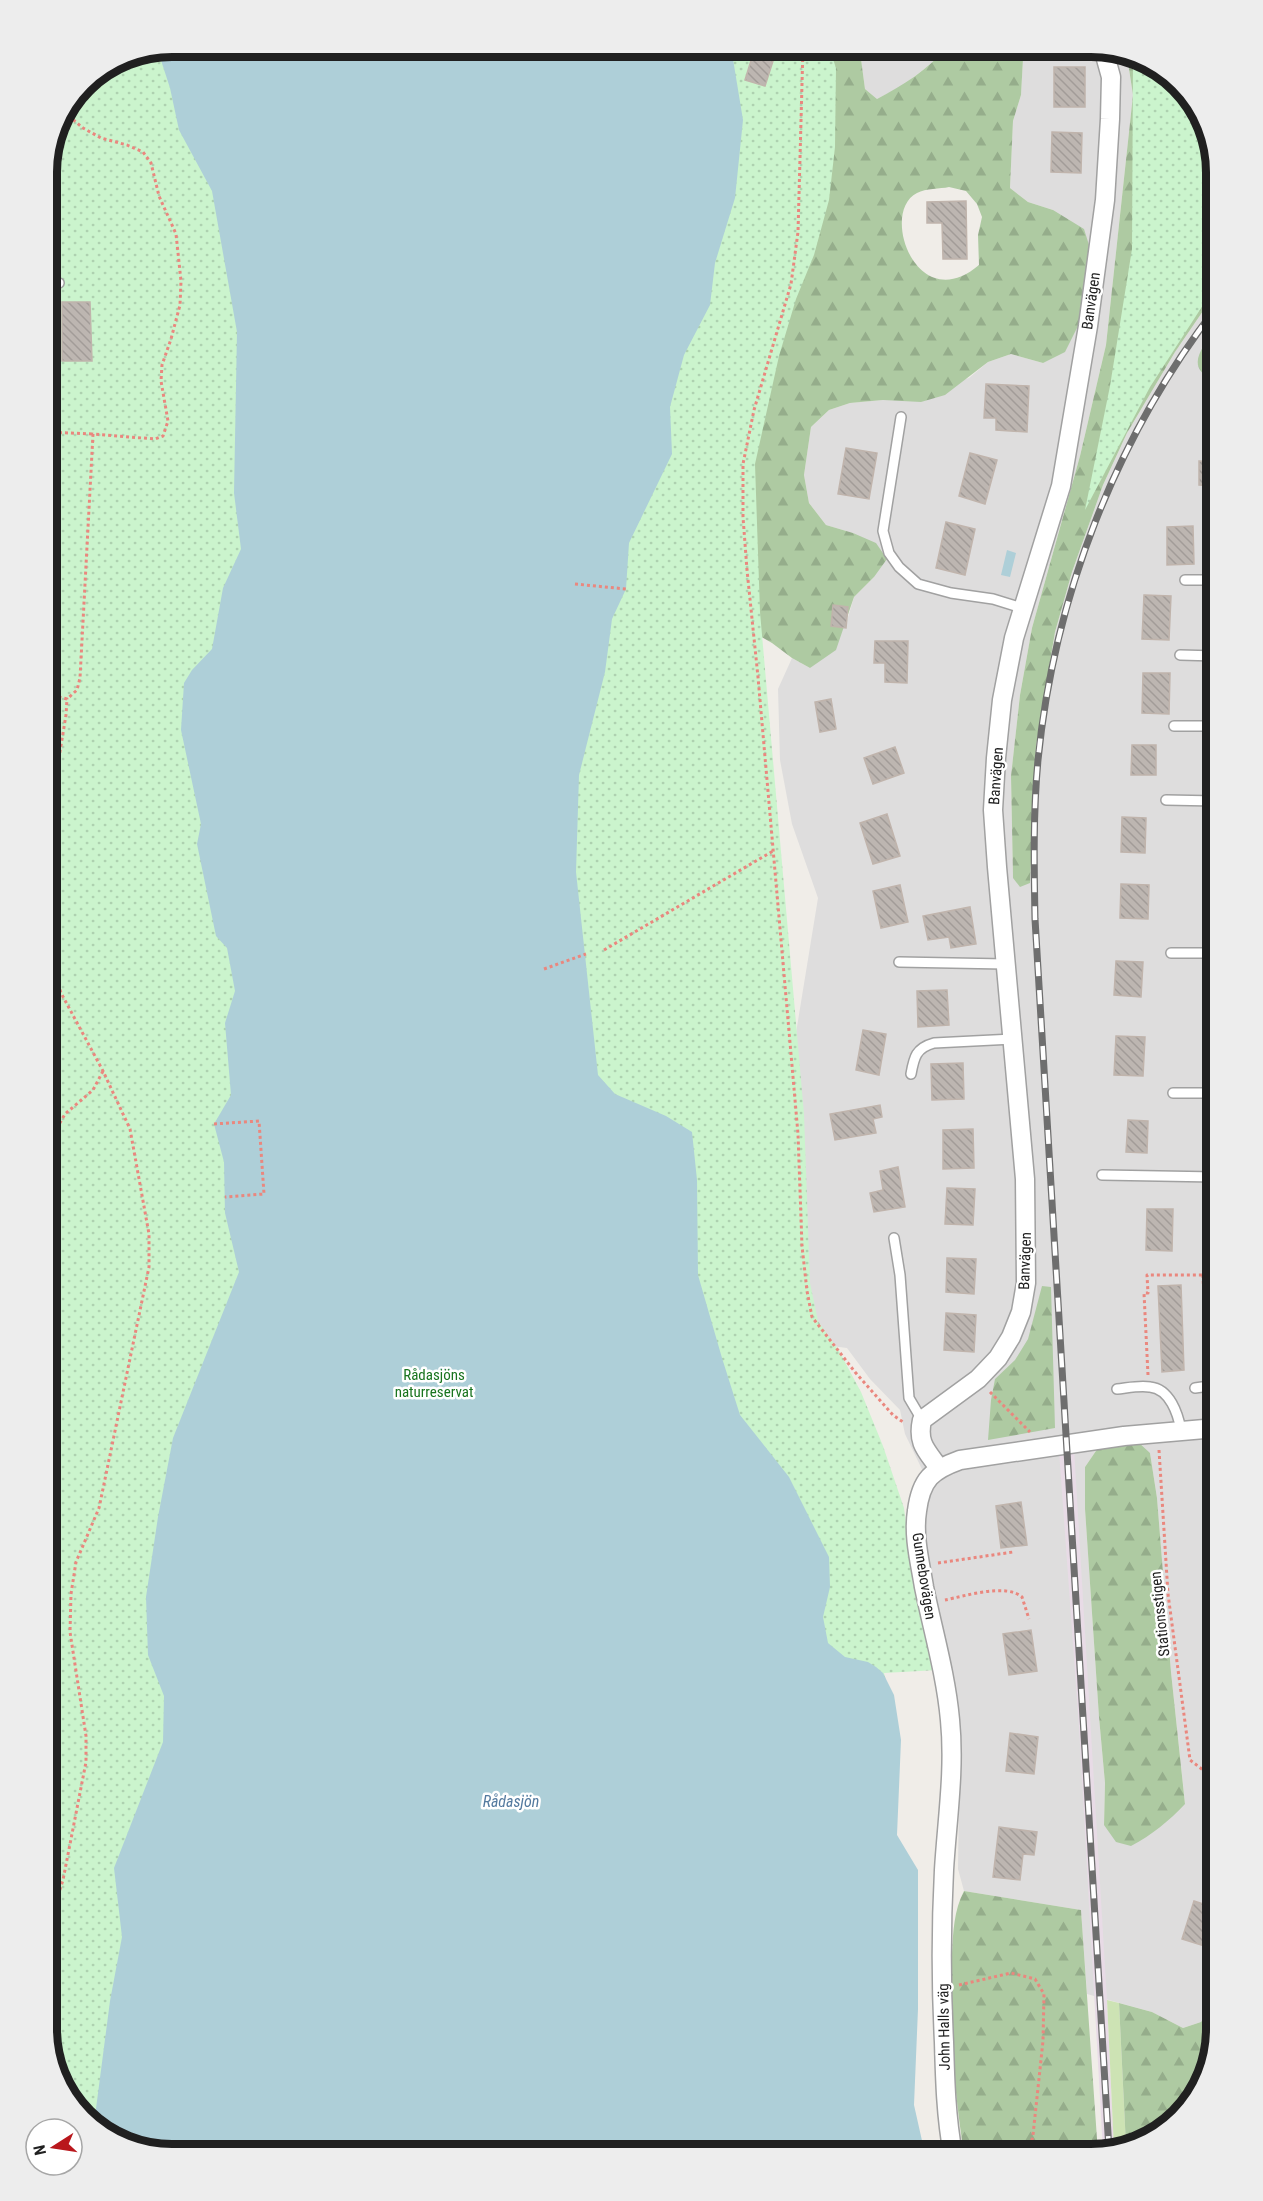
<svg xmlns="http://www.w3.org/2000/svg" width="1263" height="2201" font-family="'Roboto Condensed',sans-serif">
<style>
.residential{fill:#dedddd;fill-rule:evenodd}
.railway{fill:#e8dbe6}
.grass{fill:#cde3b4}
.forest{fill:url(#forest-firs);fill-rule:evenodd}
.park{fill:url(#park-dots)}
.water{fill:#aecfd8}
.building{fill:url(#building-back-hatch);stroke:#c0b4ac;stroke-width:1.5}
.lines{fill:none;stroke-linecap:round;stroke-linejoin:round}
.service-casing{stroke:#a1a1a1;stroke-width:12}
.minor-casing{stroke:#a1a1a1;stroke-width:21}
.path{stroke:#ea877e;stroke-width:3;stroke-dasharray:3 3;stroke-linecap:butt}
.service{stroke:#fff;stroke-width:9}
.minor{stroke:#fff;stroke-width:18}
.rail-casing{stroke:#6e6e6e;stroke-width:7}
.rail{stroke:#fff;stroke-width:4.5;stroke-dasharray:14;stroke-linecap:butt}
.labels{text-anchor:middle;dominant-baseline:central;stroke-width:5;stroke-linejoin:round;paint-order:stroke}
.street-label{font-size:15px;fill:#202020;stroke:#fff}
.park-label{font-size:15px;fill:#19741e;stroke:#fff}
.water-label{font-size:16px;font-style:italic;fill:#547a9f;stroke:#fff}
.rim{fill:none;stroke:#202020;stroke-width:8}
</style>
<defs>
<pattern id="forest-firs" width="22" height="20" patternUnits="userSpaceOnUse" patternTransform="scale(1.5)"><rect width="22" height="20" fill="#aecaa2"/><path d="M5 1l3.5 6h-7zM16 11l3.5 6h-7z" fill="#95ad8b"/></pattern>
<pattern id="park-dots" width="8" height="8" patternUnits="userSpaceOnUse" patternTransform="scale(1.5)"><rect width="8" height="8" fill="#cbf4cd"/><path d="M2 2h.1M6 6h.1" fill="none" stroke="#aed1b0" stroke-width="1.8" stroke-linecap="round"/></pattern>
<pattern id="building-back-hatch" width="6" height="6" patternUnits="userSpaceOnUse" patternTransform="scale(1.5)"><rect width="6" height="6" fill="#bdb6b1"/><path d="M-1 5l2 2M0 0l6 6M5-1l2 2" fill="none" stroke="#a29c98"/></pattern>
</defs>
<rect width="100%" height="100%" fill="#f0ede8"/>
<!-- residential -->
<path class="residential" d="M856,47H947L936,60L902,86L877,99L865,89L861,59Z
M1019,47H1100L1127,56L1133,95L1106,345L1080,456L1032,628L1020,695L1011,776L1013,877L1030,883L1036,746L1055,632L1072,572L1103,485L1127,433L1175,352L1216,292V2000L1201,2022L1183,2028L1152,2012L1087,1994L1081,1910L964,1891L958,1869L959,1794L922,1521L931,1488L905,1434L900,1410L870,1379L847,1348L824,1345L807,1321L788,1082L818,898L792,824L780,760L778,689L792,658L810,668L846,624L854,597L874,577L853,533L826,525L809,503L804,475L811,427L829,410L850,403L883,400L969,378L988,362L1011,354L1043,363L1053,210L1028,202L1010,188L1013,121L1021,95L1023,59ZM1100,1445L1150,1453L1157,1498L1171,1672L1185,1803L1104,1825L1105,1783L1099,1717L1085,1509V1467Z"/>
<!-- railway -->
<path class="railway" d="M1074,1448L1107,2000L1114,2149L1103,2152L1079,1727L1059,1451Z"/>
<!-- grass -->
<path class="grass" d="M1107,2000L1119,2003L1126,2146L1114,2149Z"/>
<!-- forest -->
<path class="forest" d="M796,47H856L861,59L865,89L877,99C903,85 928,70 947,47H1019L1023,59L1021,95L1013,121L1010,188L1028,202L1053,210L1084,229L1089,245L1078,326L1065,352L1043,363L1011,354L988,362L945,395L921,402L883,400L850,403L829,410L811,427L804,475L809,503L826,525L853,533L876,543L887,559L874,577L854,597L836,650L810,668L792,658L772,643L742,626L689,497ZM949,187L966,191L977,204L982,217L978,235L979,265C917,318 879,212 917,193C926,188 940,189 949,187Z
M1127,56L1161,68L1204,117L1216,172V292L1175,352L1127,433L1103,485L1072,572L1055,632L1036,746L1030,883L1020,887L1013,878L1011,776L1020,695L1032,628L1080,456L1106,345L1133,95Z
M1216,328V382C1183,367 1202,349 1216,328Z
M1042,1286L1051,1287L1055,1428L988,1440L991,1400L995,1379L1015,1360L1028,1339Z
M1138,1442L1150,1453L1157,1498L1171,1672L1185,1804C1169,1821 1152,1835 1131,1846L1116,1842L1104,1825L1105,1783L1099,1717L1085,1509V1467L1100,1445Z
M964,1891L1081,1910L1098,2153L964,2154C954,2088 948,2021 952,1954C953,1932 954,1910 964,1891Z
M1216,2000V2029L1196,2098L1146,2142L1126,2146L1119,2003L1152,2012L1183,2028L1201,2022Z"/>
<!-- park -->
<path class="park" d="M172,47H829L836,68L835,147L829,200L814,255L796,299L779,356L755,464L760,612L804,1114L810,1283L818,1321L839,1351L861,1392L883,1446L904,1508L911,1561L938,1670L884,1673L890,1696L164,2154L102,2133L59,2084L47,2029V164L56,124L83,83L124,56Z
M1133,58L1161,68L1204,117L1216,172V285L1150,387L1085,510L1110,386L1132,249Z"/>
<!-- water -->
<path class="water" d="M172,47H731L743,120L735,198L715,263L710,305L684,355L670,407L672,454L629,543L626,589L612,619L605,672L579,775L576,872L598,1075L615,1094L666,1116L692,1132L697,1180L698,1275L722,1358L740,1415L789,1477L829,1557L830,1587L823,1617L828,1643L845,1657L868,1662L876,1667L883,1673L894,1695L901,1740L897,1835L918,1870V2009L914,2105L925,2154H164L102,2133L94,2124L110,2001L122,1937L114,1868L163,1742L164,1696L148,1655L146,1597L158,1517L173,1438L239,1272L225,1213L224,1162L214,1124L231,1095L225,1023L235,991L227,948L216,936L197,844L201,824L181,730L184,683L192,670L212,649L223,588L241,549L234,493L237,332L212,191L179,130L170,88L158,51Z
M1007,550L1016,553L1010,577L1001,575Z"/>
<!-- building -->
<path class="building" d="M753,54L773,61L765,86L745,80Z
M1054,67H1085V107H1054Z
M1052,132L1082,133L1081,173L1051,172Z
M966,201L967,259H943L942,223H927V202Z
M62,302H90L92,361H62Z
M986,384L1029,386L1027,432L996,430V418H984Z
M846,448L877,453L869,499L838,494Z
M970,453L997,460L985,504L959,496Z
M1199,461L1216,462V486L1199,485Z
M946,522L975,529L965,575L936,568Z
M1193,526L1194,564L1167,565V527Z
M1212,590H1216V609H1212Z
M1144,595L1171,596L1169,640L1142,639Z
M833,605L848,607L846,628L831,626Z
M875,641H908L907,683L885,682V663H874Z
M1143,673H1170L1169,714L1142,713Z
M1213,674H1216V694H1213Z
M831,699L836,729L820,732L815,702Z
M1132,745H1156V775H1131Z
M895,747L904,773L873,784L864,758Z
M887,814L900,856L873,864L860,823Z
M1122,817L1146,818L1145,853L1121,852Z
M1121,884L1149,885L1148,919L1120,918Z
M900,885L908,922L881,928L873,891Z
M970,907L976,944L951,948L949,937L928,940L923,916Z
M1116,961L1143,962L1141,997L1114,995Z
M947,990L949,1025L918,1027L917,991Z
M863,1030L886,1034L879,1075L856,1070Z
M1116,1036L1145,1037L1143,1076L1114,1075Z
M963,1063L964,1099L932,1100L931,1064Z
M880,1105L882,1117L873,1119L876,1133L835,1140L830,1114Z
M1128,1120L1148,1121L1147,1153L1126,1152Z
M973,1129L974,1168L943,1169V1130Z
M898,1167L905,1207L874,1212L870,1193L883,1190L880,1171Z
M947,1188L975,1189L973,1225L945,1224Z
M1147,1209H1173L1172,1251L1146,1250Z
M947,1258L976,1259L974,1294L946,1292Z
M1181,1285L1184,1370L1162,1372L1158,1286Z
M946,1313L976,1315L974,1352L944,1350Z
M1021,1502L1027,1545L1001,1548L996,1506Z
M1031,1630L1037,1671L1009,1675L1003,1634Z
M1010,1733L1038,1737L1034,1774L1006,1771Z
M1216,1823V1866L1203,1862Z
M999,1827L1037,1832L1034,1855L1023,1854L1020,1880L993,1877Z
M1194,1901L1216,1908V1921L1208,1947L1182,1939Z"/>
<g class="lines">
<!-- service casing -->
<g class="service-casing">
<path id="service" d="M47,282L59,283
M901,417L883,531L889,553L899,567L918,584L951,593L993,599L1022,608
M1185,580H1216
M1180,655L1216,656
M1174,726H1216
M1166,800L1216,801
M1171,953H1216
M899,962L1005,964
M911,1074C914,1057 916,1048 934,1043L1013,1039
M1173,1093H1216
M1102,1175L1216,1177
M894,1238L900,1275L909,1398L922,1420
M1195,1388L1216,1385
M1117,1389C1127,1388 1140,1385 1150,1387C1170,1389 1178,1414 1181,1430"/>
</g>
<!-- minor casing -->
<g class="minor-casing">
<path id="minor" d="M939,1468C926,1450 917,1443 922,1420L978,1379L998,1358L1011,1337L1021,1312L1026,1283L1025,1179L997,867L993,810L996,758L1002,700L1014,638L1061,486L1088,326L1105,200L1110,119L1111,77L1103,48
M953,2154C946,2117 945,2079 944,2042C941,1985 941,1927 944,1870C947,1820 955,1770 950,1720C946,1675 933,1631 924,1587C920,1562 913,1536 917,1511C921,1479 932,1470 960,1460L1124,1436L1216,1428"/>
</g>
<!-- path -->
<path class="path" d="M803,47L798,232L791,284L754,410L743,464V517L747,570L758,677L798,1134L802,1246L807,1291L812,1317L855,1372L893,1415L903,1422
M64,112L83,128L101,138L127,145L143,152L151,163L159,196L176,234L181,281L180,305L171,339L162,365L161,381L168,421L163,436L155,439L93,434L80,678L77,690L67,699
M47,432L93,434
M575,584L626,589
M47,908L55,782L66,715L67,699L47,694
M604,950L773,851
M544,969L586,954
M214,1124L259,1121L264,1194L225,1197
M47,1247L52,1204V1137L65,1114L93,1090L103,1071
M1203,1275L1207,1373
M1148,1375L1144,1293H1148L1147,1275H1216
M990,1392L1030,1432
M1159,1450L1168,1594L1190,1760L1207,1773L1216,1777
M938,1563L1013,1552
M945,1600C965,1596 1006,1583 1022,1597L1029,1619
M47,1930L63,1880L86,1762V1736L70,1632L71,1594L76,1562L99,1508L149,1267V1234L130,1129L103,1071L61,993L48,948L47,930
M959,1985L1011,1973L1035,1979L1044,1994L1043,2041L1033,2135L1029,2154"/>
<!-- service -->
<use href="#service" class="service"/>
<!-- minor -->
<use href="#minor" class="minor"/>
<!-- rail casing -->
<g class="rail-casing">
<path id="rail" d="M1109,2150L1035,919C1034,866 1033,813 1038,760C1054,597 1116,437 1216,308"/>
</g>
<!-- rail -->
<use href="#rail" class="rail"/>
</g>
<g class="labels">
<!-- street labels -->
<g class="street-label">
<text transform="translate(1091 301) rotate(-82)">Banvägen</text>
<text transform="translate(996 776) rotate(-86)">Banvägen</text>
<text transform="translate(1025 1261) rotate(-88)">Banvägen</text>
<text transform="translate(924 1576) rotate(81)">Gunnebovägen</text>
<text transform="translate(1160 1614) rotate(-96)">Stationsstigen</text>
<text transform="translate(944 2027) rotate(-91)">John Halls väg</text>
</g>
<!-- park labels -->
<g class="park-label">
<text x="434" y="1375">Rådasjöns<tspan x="434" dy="17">naturreservat</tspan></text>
</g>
<!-- water labels -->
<g class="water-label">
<text x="511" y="1801">Rådasjön</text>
</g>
</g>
<!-- crop -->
<path d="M0 0H1263V2201H0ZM172 57H1091A115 115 0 0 1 1206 172V2029A115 115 0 0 1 1091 2144H172A115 115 0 0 1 57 2029V172A115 115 0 0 1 172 57Z" fill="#ededed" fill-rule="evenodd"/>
<path class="rim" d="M172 57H1091A115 115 0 0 1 1206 172V2029A115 115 0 0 1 1091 2144H172A115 115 0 0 1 57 2029V172A115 115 0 0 1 172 57Z"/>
<!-- north arrow -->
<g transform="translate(54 2147) rotate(258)"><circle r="28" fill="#ffffff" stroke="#a6a6a6" stroke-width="1.5"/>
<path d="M0-4.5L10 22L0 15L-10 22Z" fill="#b9171c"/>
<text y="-9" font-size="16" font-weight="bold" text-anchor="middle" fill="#202020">N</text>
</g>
</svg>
